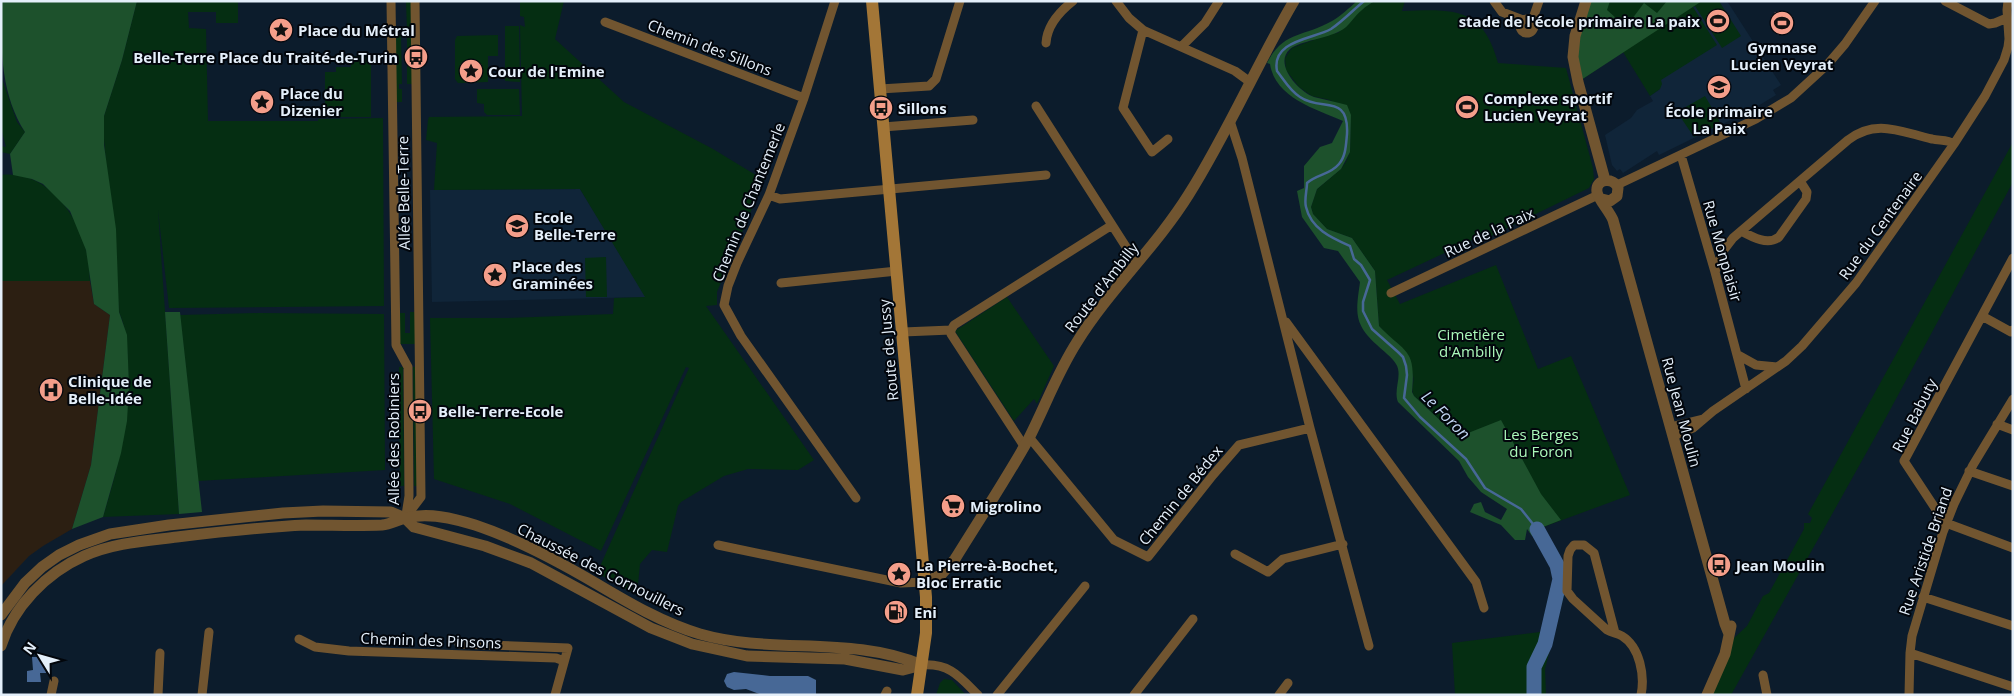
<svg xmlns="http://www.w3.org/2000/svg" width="2014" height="696" font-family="'Open Sans',sans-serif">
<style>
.built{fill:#102539}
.medical{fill:#2c1f12}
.green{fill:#052e12}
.forest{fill:#1d512c}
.water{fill:#476896}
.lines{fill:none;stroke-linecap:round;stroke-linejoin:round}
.stream{stroke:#476896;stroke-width:2.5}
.river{stroke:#476896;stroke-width:15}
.minor{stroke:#715530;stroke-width:9}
.tertiary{stroke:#715530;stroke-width:11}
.secondary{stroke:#a37637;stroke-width:12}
.labels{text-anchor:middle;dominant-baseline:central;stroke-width:4;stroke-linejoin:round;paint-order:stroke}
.poi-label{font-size:15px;font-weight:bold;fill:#e4effa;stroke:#02060c;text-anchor:start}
.street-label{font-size:15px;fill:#e4effa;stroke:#02060c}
.park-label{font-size:15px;fill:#abf8ba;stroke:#02060c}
.water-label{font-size:16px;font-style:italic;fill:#c0d4f1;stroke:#02060c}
</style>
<rect width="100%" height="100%" fill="#0c1c2c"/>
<!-- built -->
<path class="built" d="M1702,1H1726L1729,4L1781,85L1773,90L1776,95L1753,109L1659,155L1657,151L1623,173L1620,169L1617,171L1612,165L1605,135L1631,118L1637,110L1653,101L1650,96L1660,89V80L1693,7Z
M580,189L646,297L432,302L430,190Z"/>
<!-- medical -->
<path class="medical" d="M1,281H90L94,304L110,315L91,465L72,529L43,546L29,556L1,586Z"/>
<!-- green -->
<path class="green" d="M137,1H238V23H216V12H188L189,28L206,29L208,121H318V119L383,118L384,306L169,308L158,210L179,514L103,517C119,465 130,421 128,365C127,347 127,329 119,312L103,128L104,116L122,60Z
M406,1H412L413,84H407V35H409V30H407Z
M520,1H564L555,39L624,102L713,149L764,180L717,292V305L706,306L814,460L798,470L748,469L724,476L681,502L678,506L667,552L652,550L640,564L637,595L597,573L689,368L686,367L601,551L510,504L434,479L430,318H507L613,314L614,298L645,297L580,189L434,190L437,143L426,140L428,120L429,117L522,116L520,25L525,27L524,17L520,16Z
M1375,1H1405L1402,11C1452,9 1483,6 1498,63L1566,68L1593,168L1594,179L1589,188L1487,238L1485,234L1387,280L1400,304L1496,265L1538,369L1571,356L1630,495L1538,529L1458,437L1414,396C1410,389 1415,383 1413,376C1412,367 1386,333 1379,326L1375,271L1352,238L1327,229L1313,214L1311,207L1317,189L1341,169L1346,162L1350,152L1351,115L1330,100L1312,96L1299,87L1286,70L1285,58L1292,48L1330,34L1338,33L1363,8Z
M1586,1H1719L1741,36L1722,48L1695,6L1693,7L1717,45L1661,80L1662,84L1660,89L1650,96L1623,52L1578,82Z
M505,26H519L520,82L505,81Z
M395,35H401L402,84H399V89H402V102H396Z
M498,35V56H488V82L458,83L455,79V40L457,36Z
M351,56H371V117H325V72H336V67H351Z
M1,76L17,122L25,132L10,154L1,152V146L6,147L1,128Z
M477,89H519L520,115H487L484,112V104L477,103Z
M1705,96L1721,124L1694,137L1677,112Z
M2013,142V182L1883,423L1731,695H1712L1734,638L1747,626L1763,596L1769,593L1804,529V523H1810L1812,518L1808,514Z
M1,175C45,170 76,211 86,250C89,260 89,271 90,281H1Z
M606,257L607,297H586L585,258Z
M1007,297L1054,366L1037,404L1034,399L1014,421L955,331Z
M410,312H416V344H399V313H405V333H410Z
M259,313L384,314L385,470L198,481L180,315Z
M399,367H403L404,486H400Z
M413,367H417L418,486H414Z
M1561,568L1565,573L1561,592L1564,595L1545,669L1546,695H1538L1536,678L1539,665L1548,646L1561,582Z
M1540,632L1543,634L1531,667L1530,695H1455L1452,643Z
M944,679L952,680L966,695H936L940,683Z"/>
<!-- forest -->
<path class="forest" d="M1,1H137L122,60L104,116V145L116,229L119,312L127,335L129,386L127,421L121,453L103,517L72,529L91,465L110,315L94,304L86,250L70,211L43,184L32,179L13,175L10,154L25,132C0,93 1,47 1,1Z
M1357,1H1375C1370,4 1366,6 1362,10C1354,16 1349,27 1340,31C1328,38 1300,41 1290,49C1273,64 1299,92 1314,97C1325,100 1337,102 1347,105L1351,115L1350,152L1341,169L1317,189L1311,207L1313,214L1327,229L1352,238L1375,271L1379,326C1406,354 1416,348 1412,392L1414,396L1458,437L1501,420L1541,494L1561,520L1538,529L1532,536L1527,529L1525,540H1515L1501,525L1470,512L1474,504L1481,502L1485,512L1501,520L1507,509L1481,492L1468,477L1459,461L1398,402C1393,390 1403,375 1396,364C1392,357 1383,351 1377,345C1353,323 1356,312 1360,282L1338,251L1324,248L1302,217L1297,191L1304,188V166L1320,147L1332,143L1343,121C1316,109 1275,98 1270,64L1267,63C1283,31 1304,37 1332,21C1341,16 1349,8 1357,1Z
M1586,1H1610L1607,10L1626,27L1644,3L1657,13L1667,1H1702L1578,82L1574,64Z
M165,312H180L202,512L179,514Z"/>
<!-- water -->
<path class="water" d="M32,657H45L46,673H40L41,682H27V671L33,670Z
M734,672L770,676H808L816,680V695H762L746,689L734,690L727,687L724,681L727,674Z"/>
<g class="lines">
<!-- stream -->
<path class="stream" d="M1364,1C1353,10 1343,21 1331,29C1314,39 1271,40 1277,71C1284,80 1290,91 1300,97C1321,112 1349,93 1347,134C1346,144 1346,156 1339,164C1330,175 1317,174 1307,183C1307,190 1304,200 1306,207C1311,229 1332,238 1350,246L1354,259L1361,265L1370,280L1363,302V311L1372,329L1398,352L1403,357L1406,366L1407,375L1404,398L1420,417L1466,459L1485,488L1521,509L1537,529"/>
<!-- river -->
<path class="river" d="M1534,695V667L1545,644L1560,579L1557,565L1537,529"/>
<!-- minor -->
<path class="minor" d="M391,1L396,345L408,367L409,496L406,515
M835,1L804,98L769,195L737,263L728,286L724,305L741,336L856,498
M1116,1L1129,18L1143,30L1235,71L1250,82
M1494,1L1502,12L1523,20
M1945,1L1989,24L1995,23L2007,18
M1520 26a7 7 0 1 1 14 0a7 7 0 1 1-14 0Z
M1532,21L1539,1
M605,22L804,98
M1143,30L1123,108L1152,152L1168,139
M1046,43C1047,26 1059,12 1073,1
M1182,46L1205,23L1219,1
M880,89L929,86L936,79L960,1
M1036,106L1137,264
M1230,121L1242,158L1310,428L1369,646
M883,127L973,120
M1681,155L1715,272L1746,389
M1617,185L1756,119L1791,98L1827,65L1845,44L1875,1
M769,195L780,199L1046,175
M1741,231C1752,237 1768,246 1779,237L1806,199L1807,192L1800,181
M1715,272L1723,251L1733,238L1848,140C1876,118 1901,132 1932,139C1940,141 1947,139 1954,144
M781,283L897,271
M1391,293L1598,195
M1982,316L2011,332L2013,330
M1286,322L1476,582L1484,608
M903,332L951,330
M1738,355L1756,365L1777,367
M1997,424L2013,430
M1670,427L1703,419
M1673,436L1693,428L1713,411L1786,361L1802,346L1856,283L1954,144L1985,96L2004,60L2008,47L2009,39L2007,10L2008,1
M1029,437L1114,540L1148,557L1213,475L1239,445L1310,428
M1024,446L951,334V330L954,325L1112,225
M1969,471L2013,486
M405,518L421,497L415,1
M1948,519L1939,514L1904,461L2013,258
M1946,523L2013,548
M718,545L901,583L925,582
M1235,554L1268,572L1283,559L1343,544
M1923,597L2013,626
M1615,633L1594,553L1584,545H1574L1570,550L1568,556L1567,591L1573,599L1607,630C1612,633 1617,633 1622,636C1640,647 1645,676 1641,695
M299,639L315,647L349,651L556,658L564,661
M459,644L568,648L555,695
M1910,653L2013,687
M922,665C950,663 960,677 978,695
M1763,675L1767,695
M51,695L54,681
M158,695L160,653
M202,695L209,632
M885,695L887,691
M997,695L1085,586
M1134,695L1193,619
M1279,695L1288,683
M1909,695L1910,653L1912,636L1943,532L1954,504L1973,465L2013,399"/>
<!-- tertiary -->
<path class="tertiary" d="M1586,1L1575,36L1573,57L1578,82L1605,180
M1602,199L1610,201L1617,196L1618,188C1614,177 1595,178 1597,192C1598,199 1610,212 1613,220L1725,624L1729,634
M925,582L941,575L955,559C979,520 1005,481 1028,440C1045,407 1057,373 1077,342C1110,289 1156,247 1189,194C1228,132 1257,64 1294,1
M1,615L25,583L42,567L59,555L79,545L110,534L169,525L283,513L323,511L391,512L405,518L414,527L485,546L531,563L651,628L692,644L747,656L845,659L903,670L922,665
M1,646C13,607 46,573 84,556C113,543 145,541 177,537C219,532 263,527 306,525C332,525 357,526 382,525C391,524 397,520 406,518C428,512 453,518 475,525C517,539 558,561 597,584C629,603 663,623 700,634C773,655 851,635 922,665
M1707,695L1725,654L1731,626"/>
<!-- secondary -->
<path class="secondary" d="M872,1L926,597V633L917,695"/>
</g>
<!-- icons -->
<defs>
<g id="stadium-disc" transform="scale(1.25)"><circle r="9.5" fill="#f49e8a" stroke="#02060c"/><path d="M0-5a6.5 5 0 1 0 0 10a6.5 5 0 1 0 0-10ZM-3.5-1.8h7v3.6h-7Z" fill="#111"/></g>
<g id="sight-disc" transform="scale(1.25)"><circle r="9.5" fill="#f49e8a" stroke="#02060c"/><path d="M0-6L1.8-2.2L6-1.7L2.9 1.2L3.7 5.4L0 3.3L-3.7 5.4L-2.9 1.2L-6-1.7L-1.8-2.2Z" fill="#111"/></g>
<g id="bus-disc" transform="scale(1.25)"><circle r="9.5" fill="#f49e8a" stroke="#02060c"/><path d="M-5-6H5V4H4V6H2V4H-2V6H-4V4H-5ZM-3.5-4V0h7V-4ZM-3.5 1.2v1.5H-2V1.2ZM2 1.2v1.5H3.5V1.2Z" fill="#111"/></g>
<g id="school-disc" transform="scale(1.25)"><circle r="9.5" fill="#f49e8a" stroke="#02060c"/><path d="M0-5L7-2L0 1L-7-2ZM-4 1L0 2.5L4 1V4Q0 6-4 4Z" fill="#111"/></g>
<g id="hospital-disc" transform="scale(1.25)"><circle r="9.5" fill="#f49e8a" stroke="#02060c"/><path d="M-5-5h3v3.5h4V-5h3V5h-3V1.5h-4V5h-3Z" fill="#111"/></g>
<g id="supermarket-disc" transform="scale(1.25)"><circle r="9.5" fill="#f49e8a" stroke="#02060c"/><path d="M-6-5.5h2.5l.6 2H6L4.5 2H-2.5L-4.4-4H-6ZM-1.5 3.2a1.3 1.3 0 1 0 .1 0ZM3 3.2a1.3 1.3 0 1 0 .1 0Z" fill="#111"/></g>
<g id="fuel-disc" transform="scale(1.25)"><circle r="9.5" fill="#f49e8a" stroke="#02060c"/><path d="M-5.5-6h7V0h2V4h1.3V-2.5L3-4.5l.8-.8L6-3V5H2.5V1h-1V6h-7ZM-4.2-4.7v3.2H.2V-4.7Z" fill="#111"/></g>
</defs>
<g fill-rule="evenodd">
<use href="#stadium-disc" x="1718" y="21"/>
<use href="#stadium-disc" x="1782" y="23"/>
<use href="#sight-disc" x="281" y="30"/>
<use href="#bus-disc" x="416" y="57"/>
<use href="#sight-disc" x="471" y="71"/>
<use href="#school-disc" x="1719" y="87"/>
<use href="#sight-disc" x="262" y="102"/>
<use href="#stadium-disc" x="1467" y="107"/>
<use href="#bus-disc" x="881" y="108"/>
<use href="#school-disc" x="517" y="226"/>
<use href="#sight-disc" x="495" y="275"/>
<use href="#hospital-disc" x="51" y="390"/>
<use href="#bus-disc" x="420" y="411"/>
<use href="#supermarket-disc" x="953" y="506"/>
<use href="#bus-disc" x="1719" y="565"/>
<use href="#sight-disc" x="899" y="574"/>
<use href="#fuel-disc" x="896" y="612"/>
</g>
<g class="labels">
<!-- poi labels -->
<g class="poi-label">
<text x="1700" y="21" text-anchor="end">stade de l'école primaire La paix</text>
<text x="298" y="30">Place du Métral</text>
<text x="1782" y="47" text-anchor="middle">Gymnase<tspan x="1782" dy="17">Lucien Veyrat</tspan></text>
<text x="398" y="57" text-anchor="end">Belle-Terre Place du Traité-de-Turin</text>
<text x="488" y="71">Cour de l'Emine</text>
<text x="280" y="93">Place du<tspan x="280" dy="17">Dizenier</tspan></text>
<text x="1484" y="98">Complexe sportif<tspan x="1484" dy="17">Lucien Veyrat</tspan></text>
<text x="898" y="108">Sillons</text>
<text x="1719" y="111" text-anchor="middle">École primaire<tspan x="1719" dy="17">La Paix</tspan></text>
<text x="534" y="217">Ecole<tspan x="534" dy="17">Belle-Terre</tspan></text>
<text x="512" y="266">Place des<tspan x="512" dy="17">Graminées</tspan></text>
<text x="68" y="381">Clinique de<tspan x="68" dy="17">Belle-Idée</tspan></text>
<text x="438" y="411">Belle-Terre-Ecole</text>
<text x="970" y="506">Migrolino</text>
<text x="916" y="565">La Pierre-à-Bochet,<tspan x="916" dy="17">Bloc Erratic</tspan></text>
<text x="1736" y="565">Jean Moulin</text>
<text x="914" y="612">Eni</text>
</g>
<!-- street labels -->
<g class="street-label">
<text transform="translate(710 47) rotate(21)">Chemin des Sillons</text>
<text transform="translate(403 193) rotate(-91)">Allée Belle-Terre</text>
<text transform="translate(748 202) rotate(-68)">Chemin de Chantemerle</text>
<text transform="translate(1880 225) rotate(-54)">Rue du Centenaire</text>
<text transform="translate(1489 232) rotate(-25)">Rue de la Paix</text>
<text transform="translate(1723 251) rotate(74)">Rue Monplaisir</text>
<text transform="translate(1101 287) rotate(-52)">Route d'Ambilly</text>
<text transform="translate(888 350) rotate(-95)">Route de Jussy</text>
<text transform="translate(1682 412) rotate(75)">Rue Jean Moulin</text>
<text transform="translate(1914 415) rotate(-63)">Rue Babuty</text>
<text transform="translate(393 439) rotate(-90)">Allée des Robiniers</text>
<text transform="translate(1180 495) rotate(-51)">Chemin de Bédex</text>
<text transform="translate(1925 551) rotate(-71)">Rue Aristide Briand</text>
<text transform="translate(601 569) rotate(27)">Chaussée des Cornouillers</text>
<text transform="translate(431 640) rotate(2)">Chemin des Pinsons</text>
</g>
<!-- park labels -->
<g class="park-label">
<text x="1471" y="334">Cimetière<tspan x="1471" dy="17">d'Ambilly</tspan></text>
<text x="1541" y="434">Les Berges<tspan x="1541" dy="17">du Foron</tspan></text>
</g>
<!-- water labels -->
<g class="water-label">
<text transform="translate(1446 415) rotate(45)">Le Foron</text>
</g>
</g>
<!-- border -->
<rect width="2014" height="696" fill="none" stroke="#e4effa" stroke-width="5"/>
<!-- north arrow -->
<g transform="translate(40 656) rotate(307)" stroke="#02060c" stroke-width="4" paint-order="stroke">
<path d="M0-4L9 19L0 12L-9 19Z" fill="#e4effa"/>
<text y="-8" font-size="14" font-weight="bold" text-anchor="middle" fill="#e4effa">N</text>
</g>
</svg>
